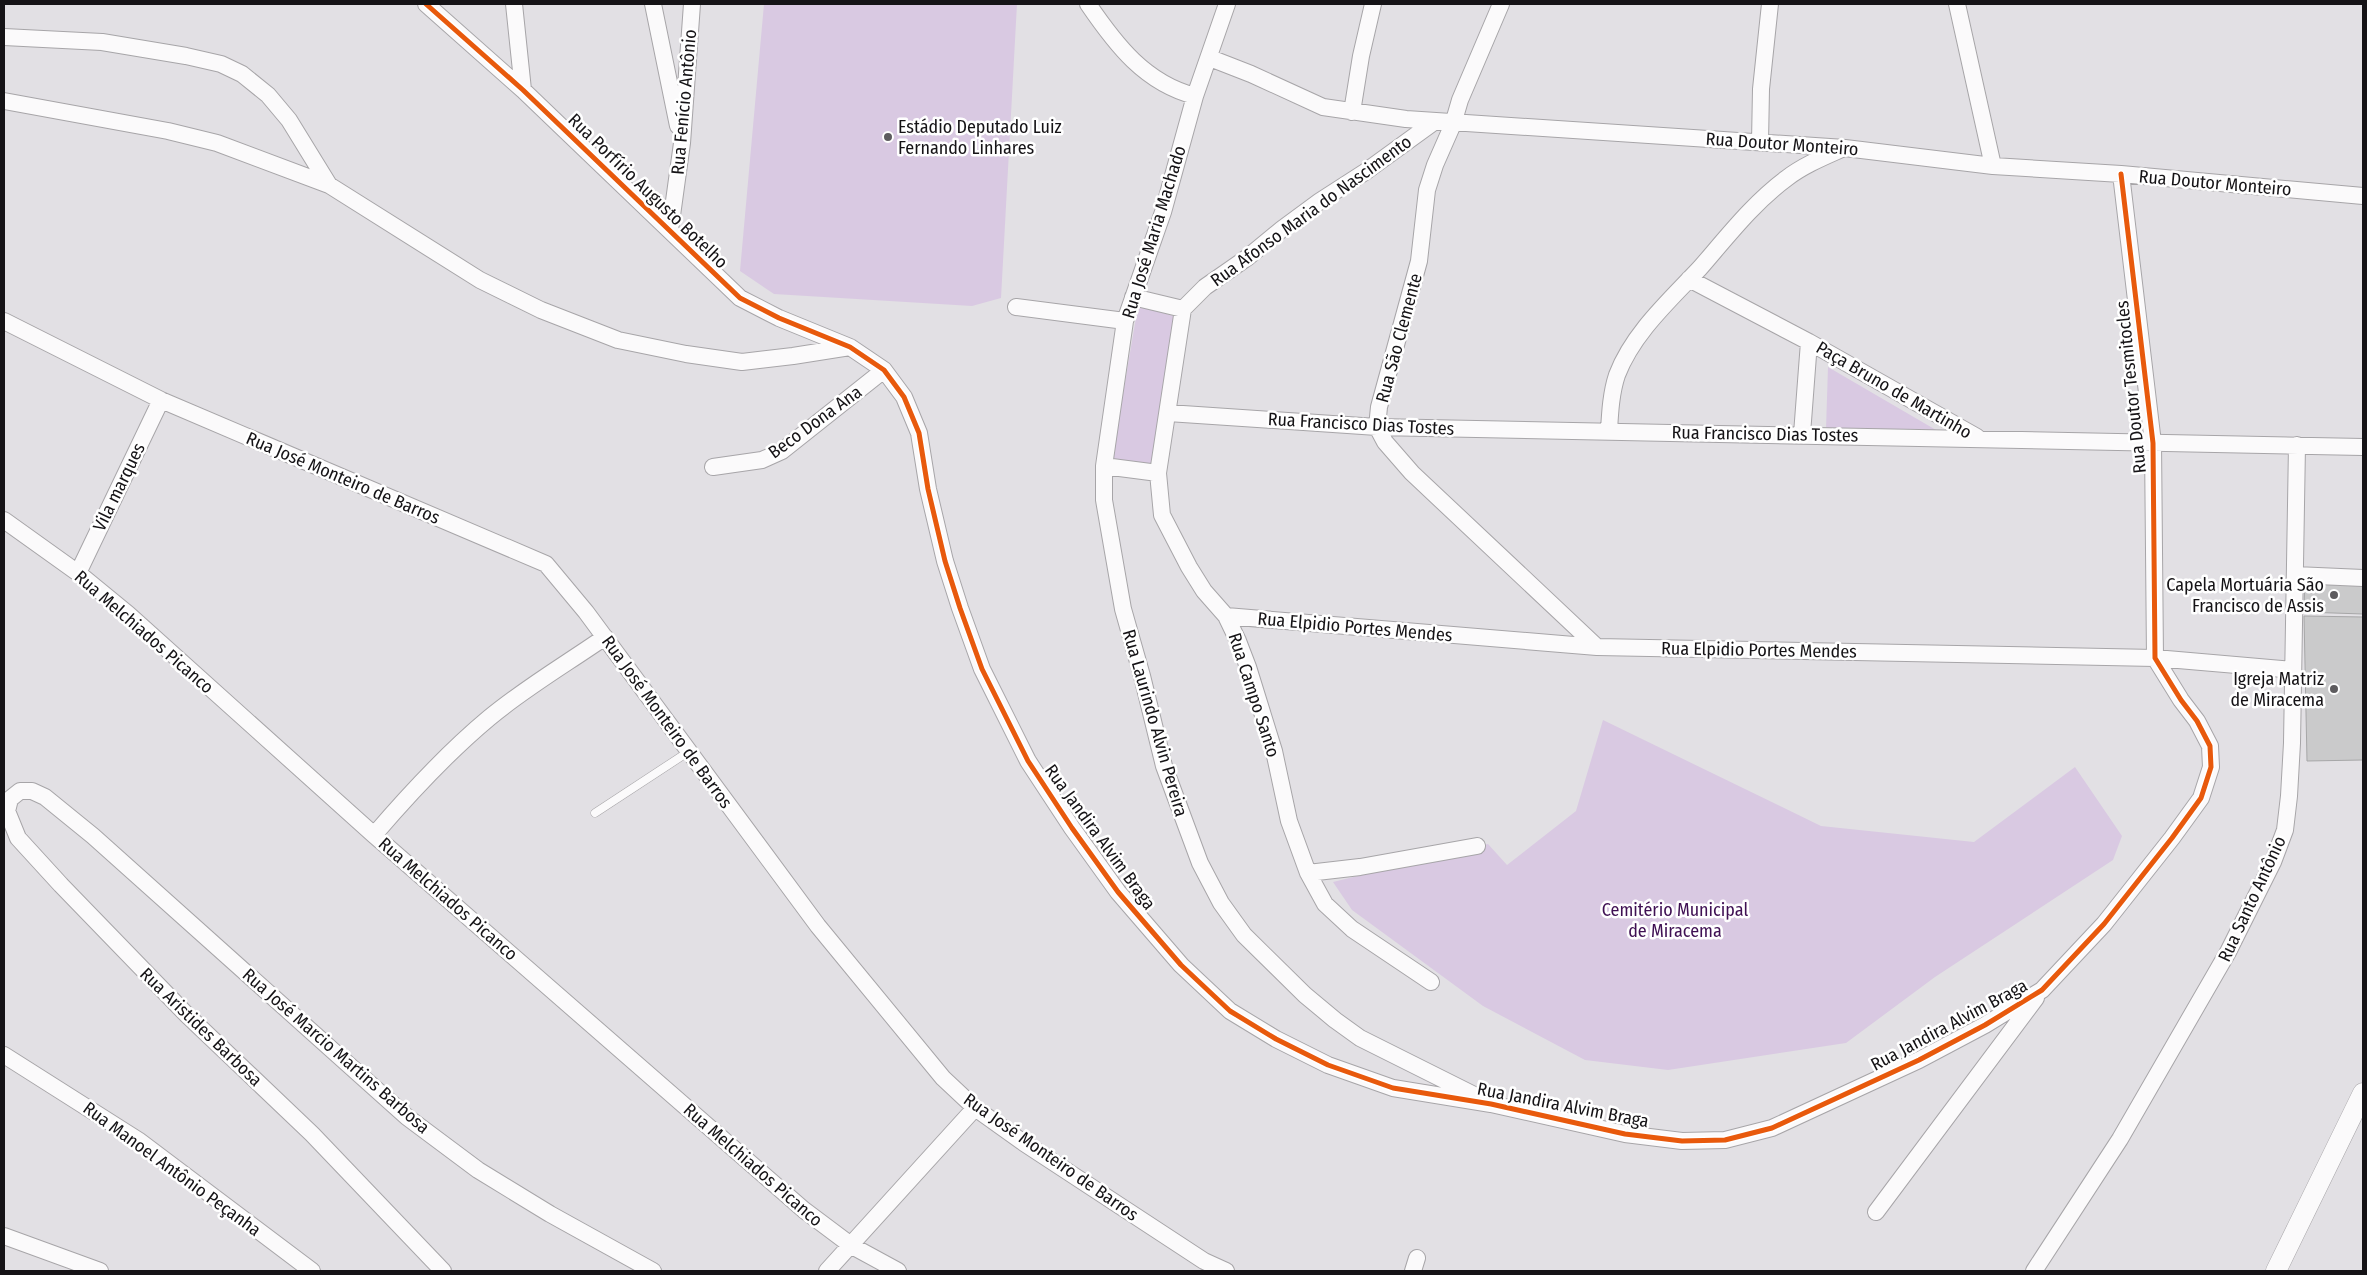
<svg xmlns="http://www.w3.org/2000/svg" width="2367" height="1275" font-family="'Fira Sans Condensed',sans-serif">
<style>
.green{fill:#d9c9e2}
.building{fill:#cacacb;stroke:#a7a7a8}
.lines{fill:none;stroke-linecap:round;stroke-linejoin:round}
.service-casing{stroke:#a7a5a8;stroke-width:9}
.minor-casing{stroke:#a7a5a8;stroke-width:18}
.tertiary-casing{stroke:#a7a5a8;stroke-width:21}
.service{stroke:#fbfafb;stroke-width:8}
.minor{stroke:#fbfafb;stroke-width:16}
.tertiary{stroke:#fbfafb;stroke-width:20}
.cycleway-casing{stroke:#fff;stroke-width:8}
.cycleway{stroke:#e8590c;stroke-width:5}
.poi-dot{fill:#5d5b5e;stroke:#fff;stroke-width:2}
.labels{text-anchor:middle;dominant-baseline:central;stroke-width:5;stroke-linejoin:round;paint-order:stroke}
.street-label{font-size:18px;fill:#151316;stroke:#fff}
.poi-label{font-size:18px;fill:#151316;stroke:#fff;text-anchor:end}
.park-label{font-size:18px;fill:#3f1053;stroke:#fff}
</style>
<rect width="100%" height="100%" fill="#e2e0e4"/>
<!-- green -->
<path class="green" d="M764,4H1017L1001,298L972,306L774,294L740,271Z
M1138,306L1184,319L1156,468L1111,464Z
M1828,367L1936,430L1826,429Z
M1603,720L1821,826L1974,842L2075,767L2122,836L2113,860L1935,977L1846,1043L1668,1070L1585,1060L1483,1006L1352,910L1333,882L1488,844L1507,865L1576,811Z"/>
<!-- building -->
<path class="building" d="M2305,575L2363,578V614L2304,612Z
M2304,616L2363,617V760L2307,761Z"/>
<g class="lines">
<!-- service casing -->
<g class="service-casing">
<path id="service" d="M595,813L688,752"/>
</g>
<!-- minor casing -->
<g class="minor-casing">
<path id="minor" d="M426,4L523,90L740,298L779,318L850,347L884,370L904,397L919,433L928,489L945,561L960,608L982,669L1028,761L1072,828L1118,892L1181,965L1230,1011L1276,1039L1328,1065L1393,1088L1491,1104L1625,1134L1682,1141L1725,1140L1772,1128L1919,1060L1985,1025L2042,990L2104,924L2172,838L2201,798L2211,767L2210,746L2197,721L2181,700L2155,658L2153,443L2121,174
M514,4L523,90
M653,4L678,126
M1088,4C1116,45 1145,83 1195,96
M1227,4L1195,96L1163,212L1125,321L1104,466V500L1123,609L1142,676L1164,766L1200,863L1221,903L1244,935L1305,995L1335,1020L1360,1038L1478,1097
M1501,4L1460,100L1453,124L1435,165L1427,190L1419,261L1379,407L1377,427L1385,442L1412,473L1597,647
M1957,4L1993,166
M4,37L102,42L186,56L221,64L242,74L268,95L289,120L329,185
M1210,58L1251,74L1323,107L1406,119L1845,148L1993,166L2121,174L2363,196
M4,101L168,131L217,143L329,185L480,280L541,310L618,340L686,354L742,362L793,356L850,347
M1352,112L1361,56L1373,4
M1760,142L1761,89L1770,4
M670,230L682,143L692,4
M1689,279L1809,342L1977,437
M1133,297L1183,309L1205,287L1248,257L1282,229L1320,201L1365,172L1434,122
M1016,307L1125,321
M1183,309L1158,473L1162,515L1189,567L1204,591L1226,616L1238,641L1248,667L1274,751L1289,821L1308,873L1325,904L1352,929L1431,982
M4,321L161,400L546,564L586,612L818,926L943,1078L975,1108L1024,1143L1204,1261L1226,1271
M1168,413L1377,427L2363,447
M1609,431C1610,413 1611,393 1617,375C1633,333 1670,300 1700,268C1727,237 1753,203 1787,178C1804,165 1824,157 1844,148
M1802,434L1809,342
M1104,466L1158,473
M713,467L762,460L782,451L884,370
M4,520L78,573L128,614L374,835L804,1210L852,1246L898,1271
M78,573L161,400
M2295,575L2363,578
M1226,616L1597,647L2155,658L2293,670
M374,835C410,793 447,753 489,718C525,688 566,664 605,637
M1308,873L1360,867L1477,846
M4,1055L138,1140L312,1271
M1876,1212L2036,998
M4,1236L100,1271
M443,1271L312,1134L187,1015L61,885L18,838L7,811L10,799L20,791H32L45,797L93,836L407,1117L478,1170L550,1214L653,1271
M827,1271L975,1108
M1413,1271L1417,1258
M2034,1271L2120,1139L2228,952L2273,862L2285,830L2289,796L2292,743L2297,445"/>
</g>
<!-- tertiary casing -->
<g class="tertiary-casing">
<path id="tertiary" d="M2276,1271L2363,1093"/>
</g>
<!-- service -->
<use href="#service" class="service"/>
<!-- minor -->
<use href="#minor" class="minor"/>
<!-- tertiary -->
<use href="#tertiary" class="tertiary"/>
<!-- cycleway casing -->
<g class="cycleway-casing">
<path id="cycleway" d="M426,4L523,90L740,298L779,318L850,347L884,370L904,397L919,433L928,489L945,561L960,608L982,669L1028,761L1072,828L1118,892L1181,965L1230,1011L1276,1039L1328,1065L1393,1088L1491,1104L1625,1134L1682,1141L1725,1140L1772,1128L1919,1060L1985,1025L2042,990L2104,924L2172,838L2201,798L2211,767L2210,746L2197,721L2181,700L2155,658L2153,443L2121,174"/>
</g>
<!-- cycleway -->
<use href="#cycleway" class="cycleway"/>
</g>
<!-- markers -->
<g class="poi-dot">
<circle cx="888" cy="137" r="5"/>
<circle cx="2334" cy="595" r="5"/>
<circle cx="2334" cy="689" r="5"/>
</g>
<g class="labels">
<!-- street labels -->
<g class="street-label">
<text transform="translate(684 102) rotate(-85)">Rua Fenício Antônio</text>
<text transform="translate(1782 144) rotate(4)">Rua Doutor Monteiro</text>
<text transform="translate(2215 183) rotate(5)">Rua Doutor Monteiro</text>
<text transform="translate(648 191) rotate(44)">Rua Porfírio Augusto Botelho</text>
<text transform="translate(1311 211) rotate(-36)">Rua Afonso Maria do Nascimento</text>
<text transform="translate(1154 232) rotate(-73)">Rua José Maria Machado</text>
<text transform="translate(1399 338) rotate(-75)">Rua São Clemente</text>
<text transform="translate(2131 387) rotate(-96)">Rua Doutor Tesmitocles</text>
<text transform="translate(1894 390) rotate(30)">Paça Bruno de Martinho</text>
<text transform="translate(815 422) rotate(-36)">Beco Dona Ana</text>
<text transform="translate(1361 424) rotate(3)">Rua Francisco Dias Tostes</text>
<text transform="translate(1765 434) rotate(1)">Rua Francisco Dias Tostes</text>
<text transform="translate(343 478) rotate(23)">Rua José Monteiro de Barros</text>
<text transform="translate(119 487) rotate(-64)">Vila marques</text>
<text transform="translate(1355 627) rotate(5)">Rua Elpidio Portes Mendes</text>
<text transform="translate(144 632) rotate(41)">Rua Melchiados Picanco</text>
<text transform="translate(1759 650) rotate(1)">Rua Elpidio Portes Mendes</text>
<text transform="translate(1254 695) rotate(72)">Rua Campo Santo</text>
<text transform="translate(667 722) rotate(54)">Rua José Monteiro de Barros</text>
<text transform="translate(1155 723) rotate(74)">Rua Laurindo Alvin Pereira</text>
<text transform="translate(1100 837) rotate(54)">Rua Jandira Alvim Braga</text>
<text transform="translate(448 899) rotate(41)">Rua Melchiados Picanco</text>
<text transform="translate(2252 899) rotate(-65)">Rua Santo Antônio</text>
<text transform="translate(1949 1025) rotate(-28)">Rua Jandira Alvim Braga</text>
<text transform="translate(201 1027) rotate(44)">Rua Aristides Barbosa</text>
<text transform="translate(336 1051) rotate(41)">Rua José Marcio Martins Barbosa</text>
<text transform="translate(1563 1105) rotate(11)">Rua Jandira Alvim Braga</text>
<text transform="translate(1051 1157) rotate(35)">Rua José Monteiro de Barros</text>
<text transform="translate(753 1165) rotate(41)">Rua Melchiados Picanco</text>
<text transform="translate(172 1169) rotate(36)">Rua Manoel Antônio Peçanha</text>
</g>
<!-- poi labels -->
<g class="poi-label">
<text x="898" y="127" text-anchor="start">Estádio Deputado Luiz<tspan x="898" dy="21">Fernando Linhares</tspan></text>
<text x="2324" y="585">Capela Mortuária São<tspan x="2324" dy="21">Francisco de Assis</tspan></text>
<text x="2324" y="679">Igreja Matriz<tspan x="2324" dy="21">de Miracema</tspan></text>
</g>
<!-- park labels -->
<g class="park-label">
<text x="1675" y="910">Cemitério Municipal<tspan x="1675" dy="21">de Miracema</tspan></text>
</g>
</g>
<!-- border -->
<rect width="2367" height="1275" fill="none" stroke="#151316" stroke-width="10"/>
</svg>
